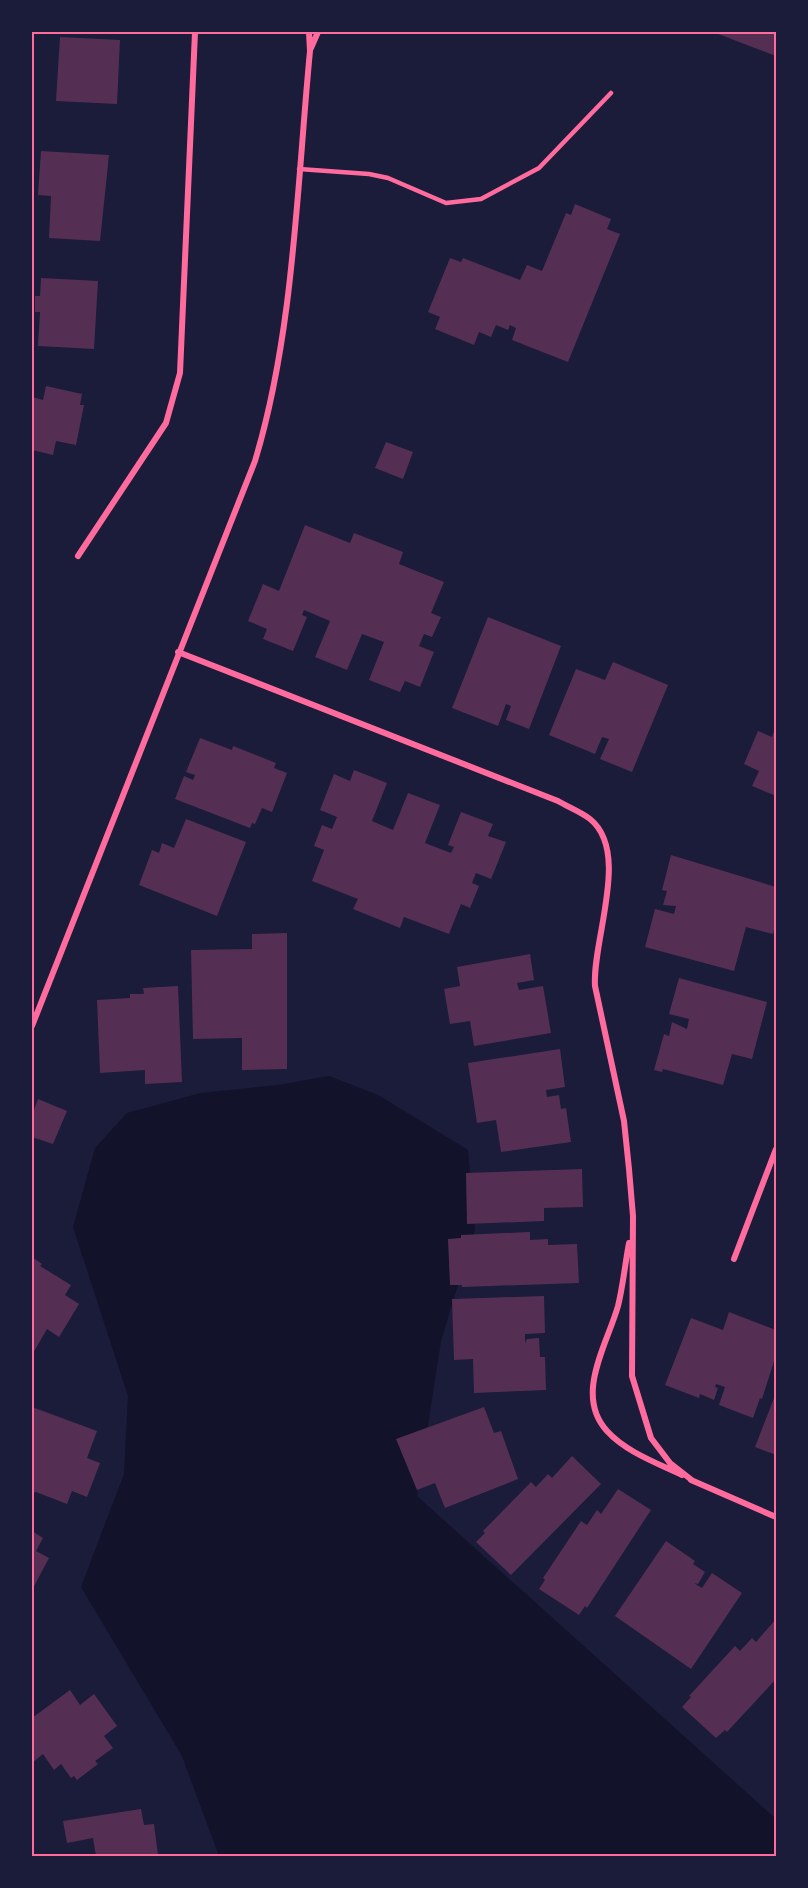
<svg xmlns="http://www.w3.org/2000/svg" width="808" height="1888" font-family="'Public Sans',sans-serif">
<style>
.water{fill:#12122b}
.building{fill:#542f53}
.lines{fill:none;stroke-linecap:round;stroke-linejoin:round}
.service{stroke:#ff6b9d;stroke-width:4.5}
.minor{stroke:#ff6b9d;stroke-width:6}
.neatline{fill:none;stroke:#ff6b9d;stroke-width:2}
</style>
<rect width="100%" height="100%" fill="#1b1b3a"/>
<!-- water -->
<path class="water" d="M329,1076L378,1095L468,1150L475,1229L441,1341L417,1496L776,1819V1856H219L182,1756L81,1587L124,1474L128,1396L73,1227L95,1148L127,1113L201,1093L278,1085Z"/>
<!-- building -->
<path class="building" d="M713,32H776V56Z
M60,37L120,40L117,104L56,101Z
M41,151L109,155L100,241L49,238L51,196L38,195Z
M575,204L611,219L607,229L620,234L568,362L512,340L516,328L510,325L508,330L496,325L491,337L479,332L474,345L435,329L440,317L428,312L450,258L461,262L463,258L520,280L527,265L542,271L566,213L571,215Z
M41,278L98,281L94,349L38,346L40,312H35V296H40Z
M46,386L82,394L80,405H84L76,445L56,441L53,455L32,450V397L43,400Z
M386,442L413,452L403,479L375,468Z
M305,525L350,543L354,533L403,552L399,564L444,582L431,613L441,617L432,637L424,634L419,646L434,652L420,687L405,681L400,692L369,680L384,642L362,634L347,670L315,657L330,621L304,610L302,615L307,617L293,651L263,639L267,629L248,621L263,584L279,591Z
M488,617L561,646L529,729L506,720L511,706L506,704L498,726L452,708Z
M613,662L668,685L632,772L600,759L609,739L602,737L595,754L549,735L576,669L605,680Z
M776,726V796L752,786L759,771L744,764L758,731L772,737Z
M200,738L232,750L233,746L276,763L274,768L287,773L272,812L262,808L255,824L252,823L250,828L175,799L184,776L193,780L195,775L186,772Z
M354,770L387,783L372,821L393,830L408,793L440,805L425,843L451,853L454,847L448,845L461,812L493,824L488,836L506,842L491,879L476,873L472,883L479,886L470,908L461,904L449,934L404,917L400,928L353,909L358,899L312,881L324,850L314,846L322,825L332,829L337,817L320,810L334,774L350,781Z
M186,819L246,842L217,916L139,885L152,850L159,853L162,843L174,848Z
M671,855L776,887V922L773,934L746,927L734,971L645,947L655,909L674,914L676,906L663,905L667,891L662,890Z
M287,933V1069L242,1070V1038L193,1039L191,950L252,949V934Z
M530,954L534,980L517,983L519,990L543,986L551,1033L474,1046L470,1021L450,1024L444,989L460,986L457,967Z
M679,978L767,1002L752,1059L732,1054L723,1085L663,1069L662,1072L654,1070L664,1034L669,1036L672,1022L687,1029L689,1019L669,1014Z
M178,986L182,1082L145,1084V1070L100,1073L97,1000L130,998V994H144L143,988Z
M560,1049L565,1087L546,1090L547,1097L559,1095L561,1109L566,1108L571,1142L501,1152L496,1120L477,1123L468,1063Z
M38,1099L67,1111L53,1144L32,1137V1115Z
M582,1169L583,1207L544,1208V1221L467,1224L466,1173Z
M530,1232V1240L548,1239V1245L577,1244L579,1283L462,1287V1285H450L448,1239L461,1238V1235Z
M32,1257L42,1264L40,1266L71,1285L65,1295L79,1304L59,1337L47,1329L32,1355Z
M544,1296L545,1333L525,1334V1343L527,1339L539,1338L540,1357H545L546,1390L474,1393L473,1359L454,1360L452,1299Z
M729,1312L776,1330V1355L762,1399L760,1398L753,1418L719,1405L725,1387L716,1384L715,1387L718,1388L714,1400L700,1394L699,1398L665,1385L691,1318L723,1330Z
M776,1393V1455L755,1447Z
M32,1407L97,1431L87,1458L100,1463L87,1497L72,1491L67,1504L36,1492L32,1493Z
M484,1407L494,1433L501,1431L518,1479L445,1508L435,1483L417,1490L396,1439Z
M572,1456L601,1484L511,1575L476,1542L485,1533L483,1531L531,1482L536,1487L548,1474L552,1478Z
M618,1489L651,1510L587,1608L585,1606L579,1615L539,1589L545,1580L543,1578L581,1521L587,1525L597,1510L601,1514Z
M32,1531L43,1538L36,1551L49,1558L32,1590Z
M666,1541L695,1561L693,1564L705,1572L698,1584L694,1583L702,1588L712,1573L742,1593L691,1669L615,1616Z
M776,1619V1679L727,1732L725,1730L716,1738L682,1707L691,1697L689,1696L735,1646L740,1651L752,1638L756,1642Z
M70,1690L80,1705L94,1694L117,1726L104,1736L113,1748L95,1761L98,1764L77,1780L74,1776L71,1778L61,1764L54,1770L43,1754L32,1763V1718Z
M141,1809L144,1825L154,1824L158,1855L96,1856L93,1838L67,1843L63,1821Z"/>
<g class="lines">
<!-- service -->
<path class="service" d="M299,169L369,174L388,178L446,203L481,199L539,168L611,93"/>
<!-- minor -->
<path class="minor" d="M311,48L318,32
M78,556L166,423L180,373L195,32
M178,652L558,801C568,807 581,812 590,819C631,852 592,940 595,986L624,1121L629,1169L633,1216L632,1376L651,1438L670,1463L693,1481
M32,1026L255,461C294,332 297,185 310,51L309,32
M629,1243C625,1264 623,1286 618,1306C607,1345 574,1395 607,1431C626,1452 657,1463 682,1475
M734,1259L776,1149
M691,1480L776,1517"/>
</g>
<!-- border -->
<rect width="808" height="1888" fill="none" stroke="#1b1b3a" stroke-width="66"/>
<rect x="33" y="33" width="742" height="1822" class="neatline"/>
</svg>
